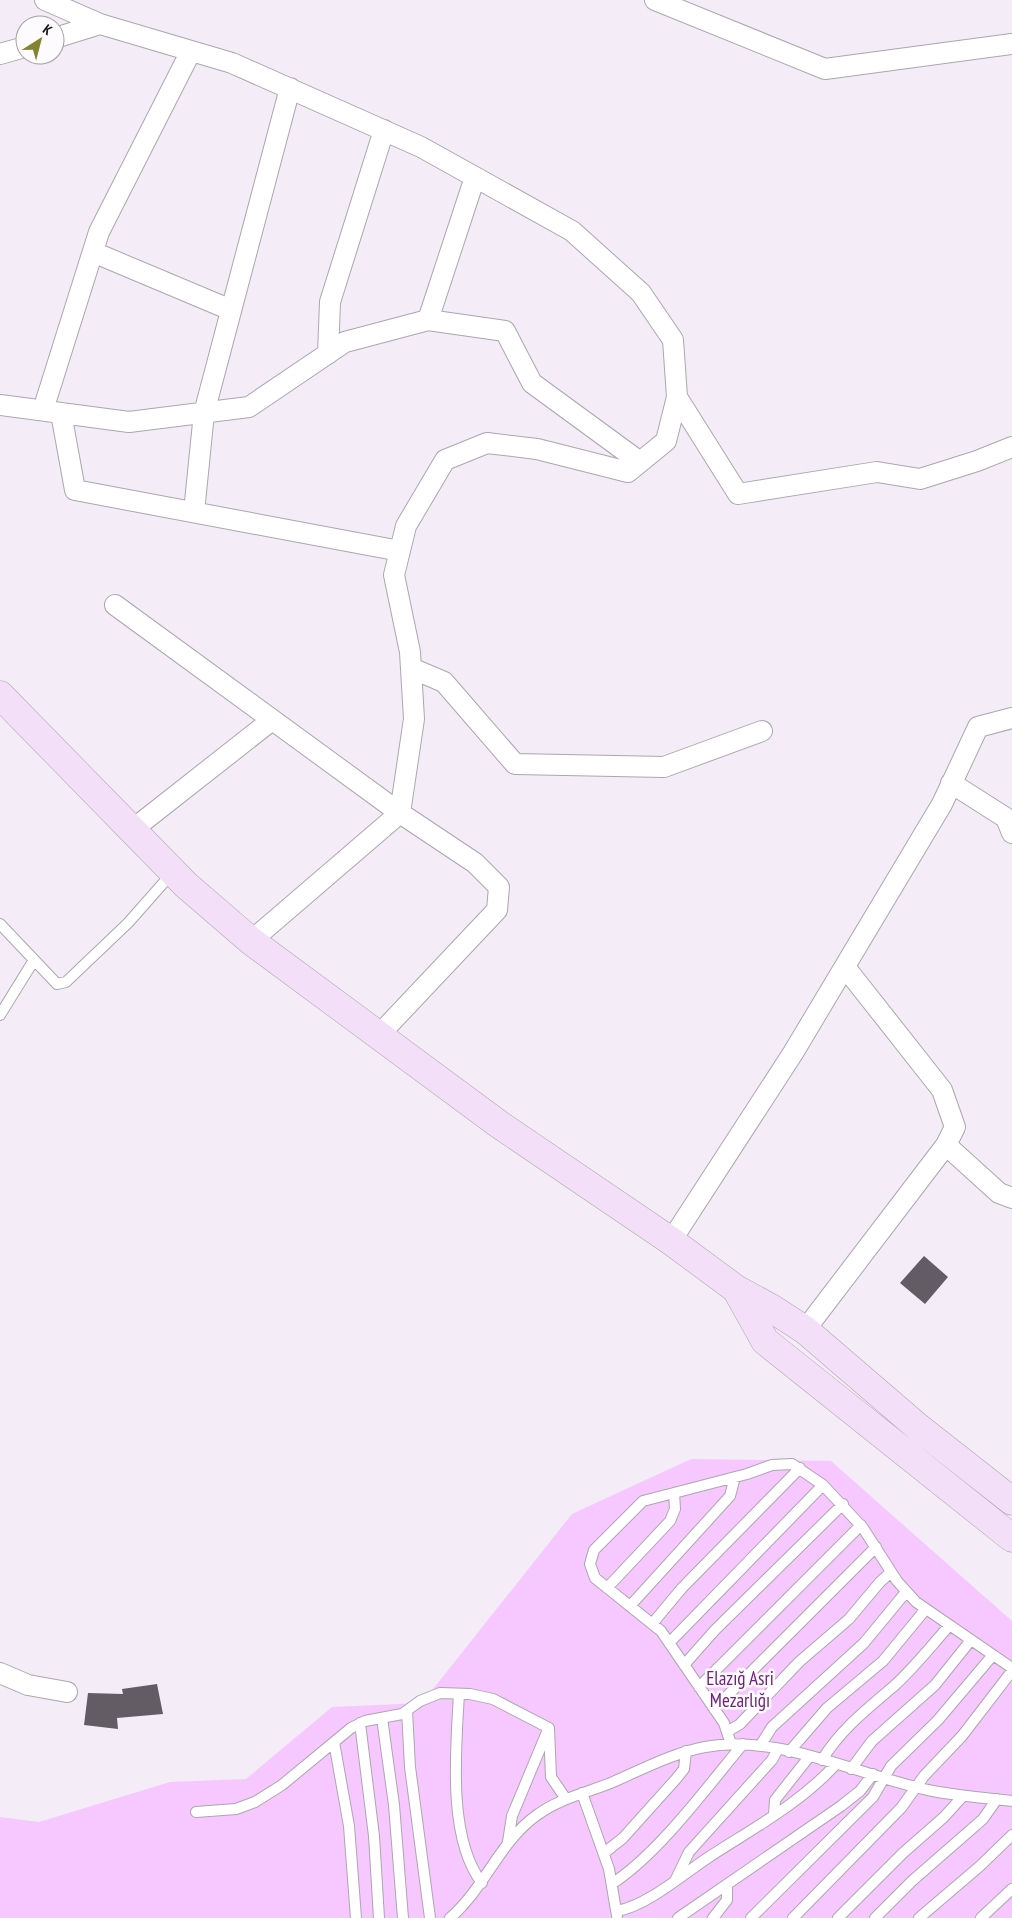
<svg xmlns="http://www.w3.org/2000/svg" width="1012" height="1918" font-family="'PT Sans Narrow',sans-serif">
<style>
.green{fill:#f7c8ff}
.building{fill:#635c65}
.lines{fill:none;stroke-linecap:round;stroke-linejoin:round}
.lane-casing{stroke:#ada5af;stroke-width:12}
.street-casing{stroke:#ada5af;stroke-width:22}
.secondary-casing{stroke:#ada5af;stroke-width:29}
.lane{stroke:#fff;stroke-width:10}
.street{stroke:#fff;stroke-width:20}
.secondary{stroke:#f4dff8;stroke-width:28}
.labels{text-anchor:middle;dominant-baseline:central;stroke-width:5;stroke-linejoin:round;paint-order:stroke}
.park-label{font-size:19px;fill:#70217e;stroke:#fefbff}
</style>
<rect width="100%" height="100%" fill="#f4ecf6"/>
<!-- green -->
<path class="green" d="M691,1459L831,1461L1012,1621V1918H0V1817L39,1822L170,1782L246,1779L332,1707L422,1703L572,1514Z"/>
<!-- building -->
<path class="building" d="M924,1256L948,1277L925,1304L900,1283Z
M157,1684L163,1714L117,1718L118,1729L84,1725L88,1693L123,1694L122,1689Z"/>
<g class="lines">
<!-- lane casing -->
<g class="lane-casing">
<path id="lane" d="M0,924L57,984L66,982L128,923L173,872
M0,1015L34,960
M607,1588L670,1521L675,1509L674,1493
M630,1606L730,1496L735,1477
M652,1624L682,1588L800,1468
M669,1643L823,1485
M684,1665L715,1630L843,1504
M699,1687L861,1525
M459,1694C456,1748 447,1838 482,1883
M714,1709L876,1547
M407,1711L410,1767L430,1918
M382,1718L394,1805L403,1918
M360,1723L374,1836L379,1918
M727,1732L740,1724L799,1662L849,1619L880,1582L891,1572
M334,1742L349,1826L356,1918
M731,1744L724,1723L661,1631L595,1578L590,1564L594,1550L643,1501L747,1474L772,1465L792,1464L823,1485L863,1528L897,1581L916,1602L1012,1668
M760,1746L772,1727L864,1643L906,1592
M789,1752L827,1708L883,1661L925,1610
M822,1760C841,1729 867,1709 894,1686C914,1668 931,1646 949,1626
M851,1769L872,1741L935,1685L971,1640
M582,1793L609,1869L617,1916
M196,1812L236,1809L255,1802L282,1785L351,1728L365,1721L402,1714L420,1701L440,1693L470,1694L493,1699L549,1728L551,1777L566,1799
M774,1814L775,1800L809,1757
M508,1842L512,1816L547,1732
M604,1853L623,1838L676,1779L684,1769L686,1751
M676,1879L689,1852L772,1760L778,1749
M613,1883C659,1853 707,1787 743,1744
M617,1911C646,1906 681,1876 706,1859C750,1830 800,1804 836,1764
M450,1918C485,1888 499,1842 537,1815C560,1798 587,1793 613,1782C643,1769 673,1753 705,1747C780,1733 861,1777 933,1791C959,1796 986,1798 1012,1801
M678,1918L841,1806L860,1791L873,1774
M713,1918L727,1900V1885
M751,1918L873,1797L891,1766L938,1720L993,1655
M793,1918L901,1808L924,1776L962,1736L1012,1671
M838,1918L903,1853L944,1817L963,1796
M875,1918L912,1881L983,1819L997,1799
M919,1918L980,1866L1012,1835
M981,1918L1012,1889"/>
</g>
<!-- street casing -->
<g class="street-casing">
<path id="street" d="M45,0L100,24L232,63L421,147L572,231L641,293L673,340L677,397L666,441L628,472L537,449L487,443L445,460L406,526L394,575L410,652L414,719L400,813L251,941
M655,0L825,69L1012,44
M55,38L100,24
M0,54L25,47
M93,252L231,310
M428,320L475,177
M328,354L330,302L384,130
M677,397L738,494L877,472L920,479L977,461L1012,447
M0,405L129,422L249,407L345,342L428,320L505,331L532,383L640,462
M43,410L99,232L191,51
M61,413L75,490L400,551
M194,512L204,413L290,88
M115,605L400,813L475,863L499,887L497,910L379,1035
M411,668L444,682L515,764L664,767L762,731
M951,783L1006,818L1012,833
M132,830L272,720
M946,1145L999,1193L1012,1198
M671,1241L793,1053L942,804L978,727L1012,718
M805,1330L946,1145L955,1127L942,1090L845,967
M0,1673L28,1685L67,1692"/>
</g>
<!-- secondary casing -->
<g class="secondary-casing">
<path id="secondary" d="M0,695L186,885L251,941L500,1125L671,1241L736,1289L771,1308L805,1330L919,1428L1012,1501
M736,1289L765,1341L1012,1538"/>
</g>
<!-- lane -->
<use href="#lane" class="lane"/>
<!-- street -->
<use href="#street" class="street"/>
<!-- secondary -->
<use href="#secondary" class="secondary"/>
</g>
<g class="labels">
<!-- park labels -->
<g class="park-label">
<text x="740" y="1678">Elazığ Asri<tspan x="740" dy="22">Mezarlığı</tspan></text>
</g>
</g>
<!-- north arrow -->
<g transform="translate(40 40) rotate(36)"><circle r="24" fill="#fefbff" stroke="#a3a0a3"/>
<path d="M0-4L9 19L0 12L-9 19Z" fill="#82852f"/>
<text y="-8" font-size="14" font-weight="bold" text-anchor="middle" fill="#1a171a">K</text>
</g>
</svg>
